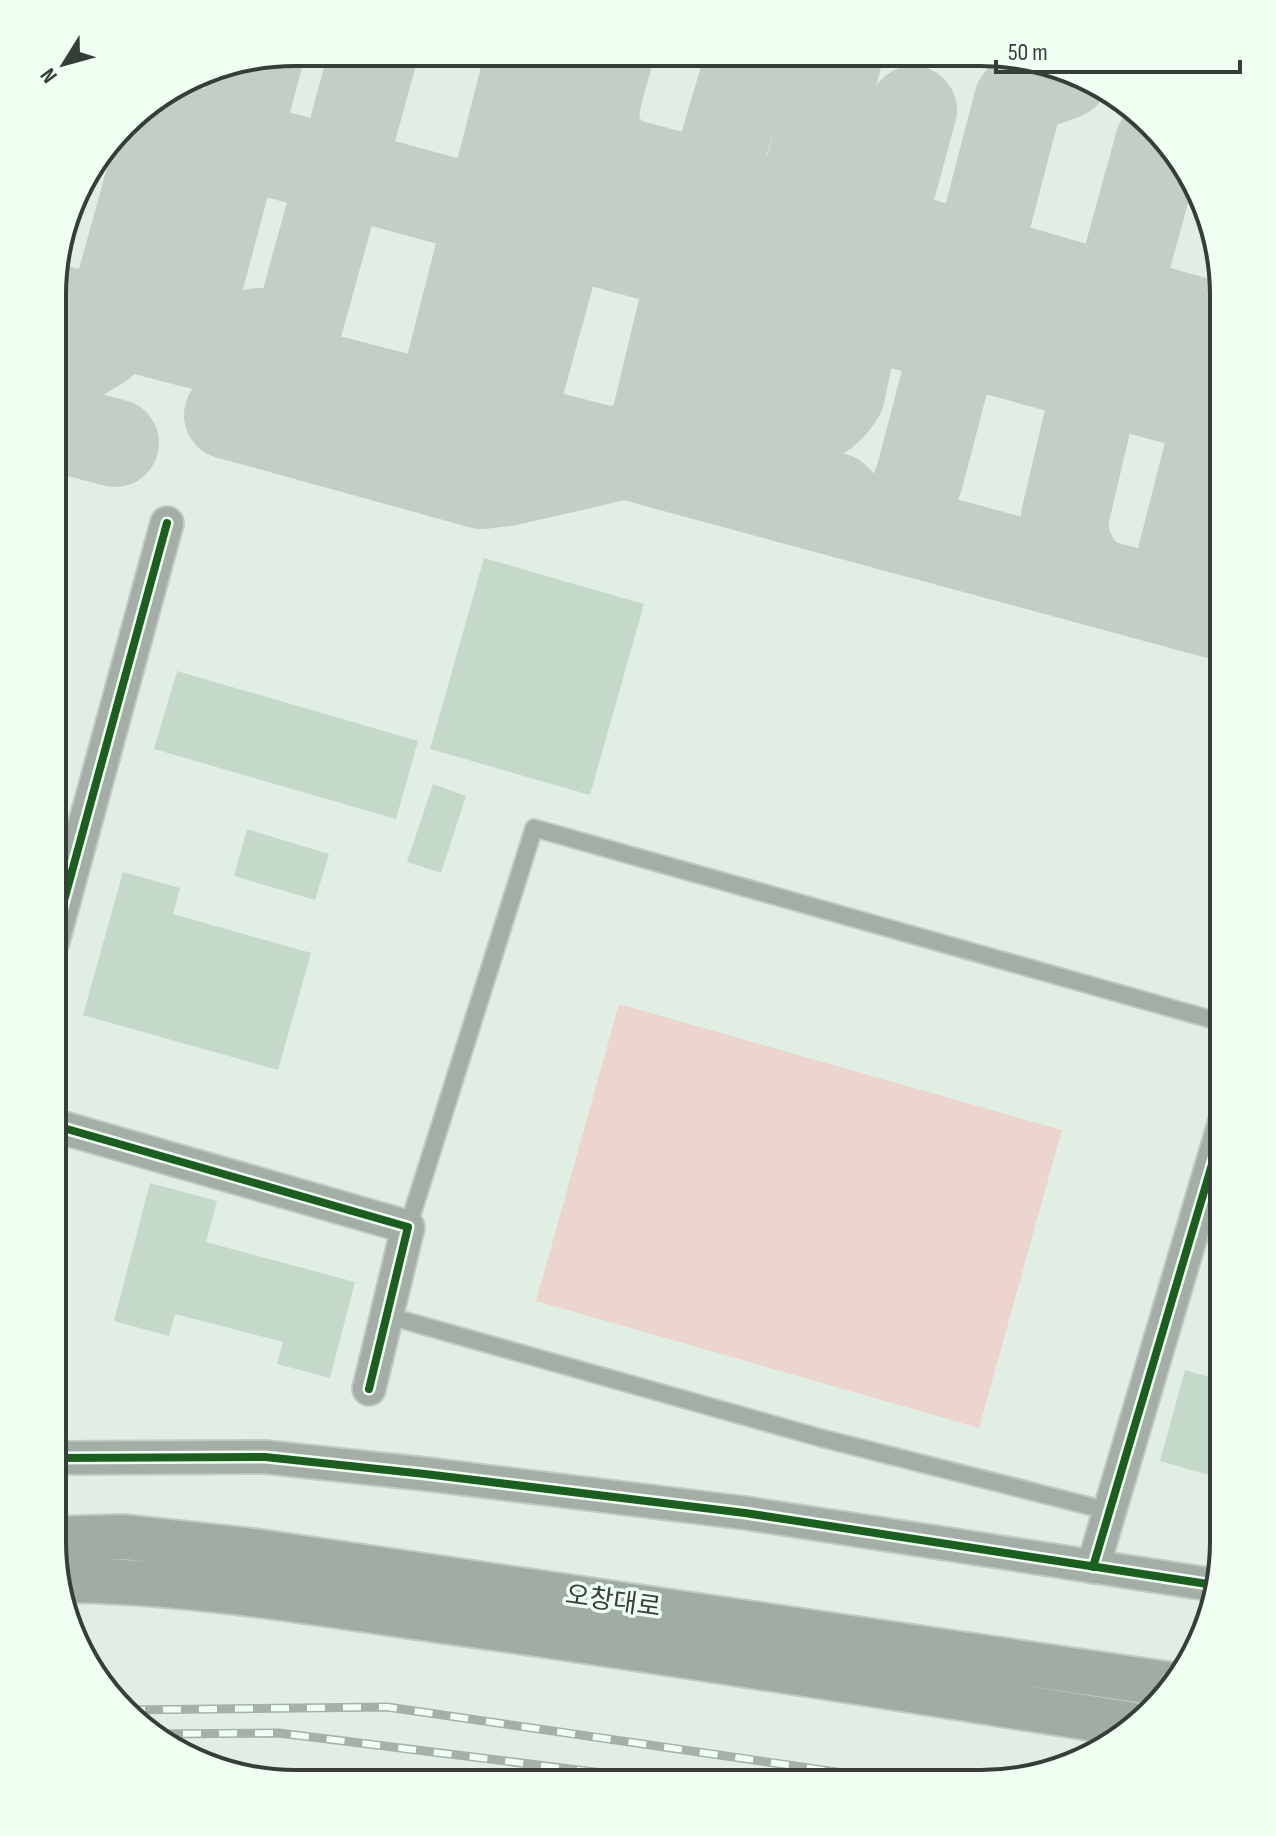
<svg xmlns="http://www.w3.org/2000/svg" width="1276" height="1836" font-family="'Sofia Sans Condensed','Noto Sans KR',sans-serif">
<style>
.green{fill:#edd5cf}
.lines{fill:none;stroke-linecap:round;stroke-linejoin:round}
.taxiway{stroke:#c2cfc6;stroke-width:88}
.building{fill:#c5d9ca}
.lane-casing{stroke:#bfcac2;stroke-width:20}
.street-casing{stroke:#bfcac2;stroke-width:36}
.secondary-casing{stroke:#bfcac2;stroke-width:48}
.lane{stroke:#a4ada6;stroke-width:16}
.street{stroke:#a4ada6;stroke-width:32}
.secondary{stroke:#a0ada3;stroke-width:44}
.rail-casing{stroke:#a5b0a8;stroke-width:9}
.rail{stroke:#effff2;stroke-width:6;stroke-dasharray:18;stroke-linecap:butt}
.cycleway-casing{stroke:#effff2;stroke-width:13}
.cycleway{stroke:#1b5e20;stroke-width:8}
.labels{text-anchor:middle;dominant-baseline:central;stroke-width:7;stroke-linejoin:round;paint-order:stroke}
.street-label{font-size:26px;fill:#353f37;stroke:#effff2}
.rim{fill:none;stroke:#353f37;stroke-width:4}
</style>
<rect width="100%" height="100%" fill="#e0eee4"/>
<!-- green -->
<path class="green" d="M619,1004L1062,1130L979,1428L536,1301Z"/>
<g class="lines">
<!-- taxiway -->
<path class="taxiway" d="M530,53L450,366L458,385L476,418L488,413L520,386L578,175
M610,53C599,96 579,129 621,161L883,231L1224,329
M133,115L1181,402
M54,308L625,455L1224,617
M258,332L230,349L217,351L198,317L196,295L259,58
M54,373L101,345L106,336L154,163C153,144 147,128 132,116
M228,415L482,485L508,482L625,455L800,426C818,419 832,411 841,394L858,312L913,110
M299,423L286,403L282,386L374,52
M54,432L65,430L115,443
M612,452L640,443L653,430L684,300L713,279L730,277C720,269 710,262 706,249C697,220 737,102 747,67L759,53
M703,468L724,461L737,447L839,54
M836,497L845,509L862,518H889L908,505L919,479L1018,101L1029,88L1065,75
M1091,579C1072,560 1063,543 1065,517L1116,299L1159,143
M1170,601L1224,389"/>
</g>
<!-- building -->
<path class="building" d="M484,558L644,604L590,795L430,749Z
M177,671L418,741L396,819L154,749Z
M433,784L466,796L441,873L407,862Z
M247,829L329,854L315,900L234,876Z
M123,872L180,888L173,914L311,953L278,1070L83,1015Z
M150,1183L217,1201L206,1242L355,1282L330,1378L277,1364L283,1342L175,1314L169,1336L114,1321Z
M1185,1370L1224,1381L1223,1479L1160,1461Z"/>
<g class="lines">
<!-- lane casing -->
<g class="lane-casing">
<path id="lane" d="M408,1227L534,828L1224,1023
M385,1315L821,1438L1109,1511"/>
</g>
<!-- street casing -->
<g class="street-casing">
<path id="street" d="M53,941L167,523
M53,1125L408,1227L369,1389
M52,1458L265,1457L425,1474L745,1513L1214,1585
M1093,1567L1224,1124"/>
</g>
<!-- secondary casing -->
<g class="secondary-casing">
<path id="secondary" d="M52,1539L124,1537L253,1551L1173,1685
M61,1580C192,1581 322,1604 452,1622C678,1653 903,1689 1128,1724"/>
</g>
<!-- lane -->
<use href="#lane" class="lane"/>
<!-- street -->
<use href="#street" class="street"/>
<!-- secondary -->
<use href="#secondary" class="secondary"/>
<!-- rail casing -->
<g class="rail-casing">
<path id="rail" d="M127,1710L387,1707L920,1784
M147,1734L279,1733L683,1783"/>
</g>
<!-- rail -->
<use href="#rail" class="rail"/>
<!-- cycleway casing -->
<g class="cycleway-casing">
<path id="cycleway" d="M53,941L167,523
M53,1125L408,1227L369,1389
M52,1458L265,1457L425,1474L745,1513L1214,1585
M1093,1567L1224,1124"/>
</g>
<!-- cycleway -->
<use href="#cycleway" class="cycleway"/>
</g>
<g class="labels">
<!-- street labels -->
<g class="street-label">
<text transform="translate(613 1602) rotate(8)">오창대로</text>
</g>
</g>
<!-- crop -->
<path d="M0 0H1276V1836H0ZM295 66H981A229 229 0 0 1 1210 295V1541A229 229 0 0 1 981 1770H295A229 229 0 0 1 66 1541V295A229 229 0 0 1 295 66Z" fill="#effff2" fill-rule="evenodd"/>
<path class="rim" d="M295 66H981A229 229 0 0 1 1210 295V1541A229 229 0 0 1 981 1770H295A229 229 0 0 1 66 1541V295A229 229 0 0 1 295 66Z"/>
<!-- north arrow -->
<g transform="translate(64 64) rotate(233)" stroke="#effff2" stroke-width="6" paint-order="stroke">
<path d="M0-6L14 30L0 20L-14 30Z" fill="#353f37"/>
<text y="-12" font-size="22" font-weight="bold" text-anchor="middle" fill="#353f37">N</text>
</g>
<!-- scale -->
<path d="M996 60v12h244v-12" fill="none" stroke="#353f37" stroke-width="4"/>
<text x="1008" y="60" font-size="24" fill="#353f37" stroke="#effff2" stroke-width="6" paint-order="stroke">50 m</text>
</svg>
